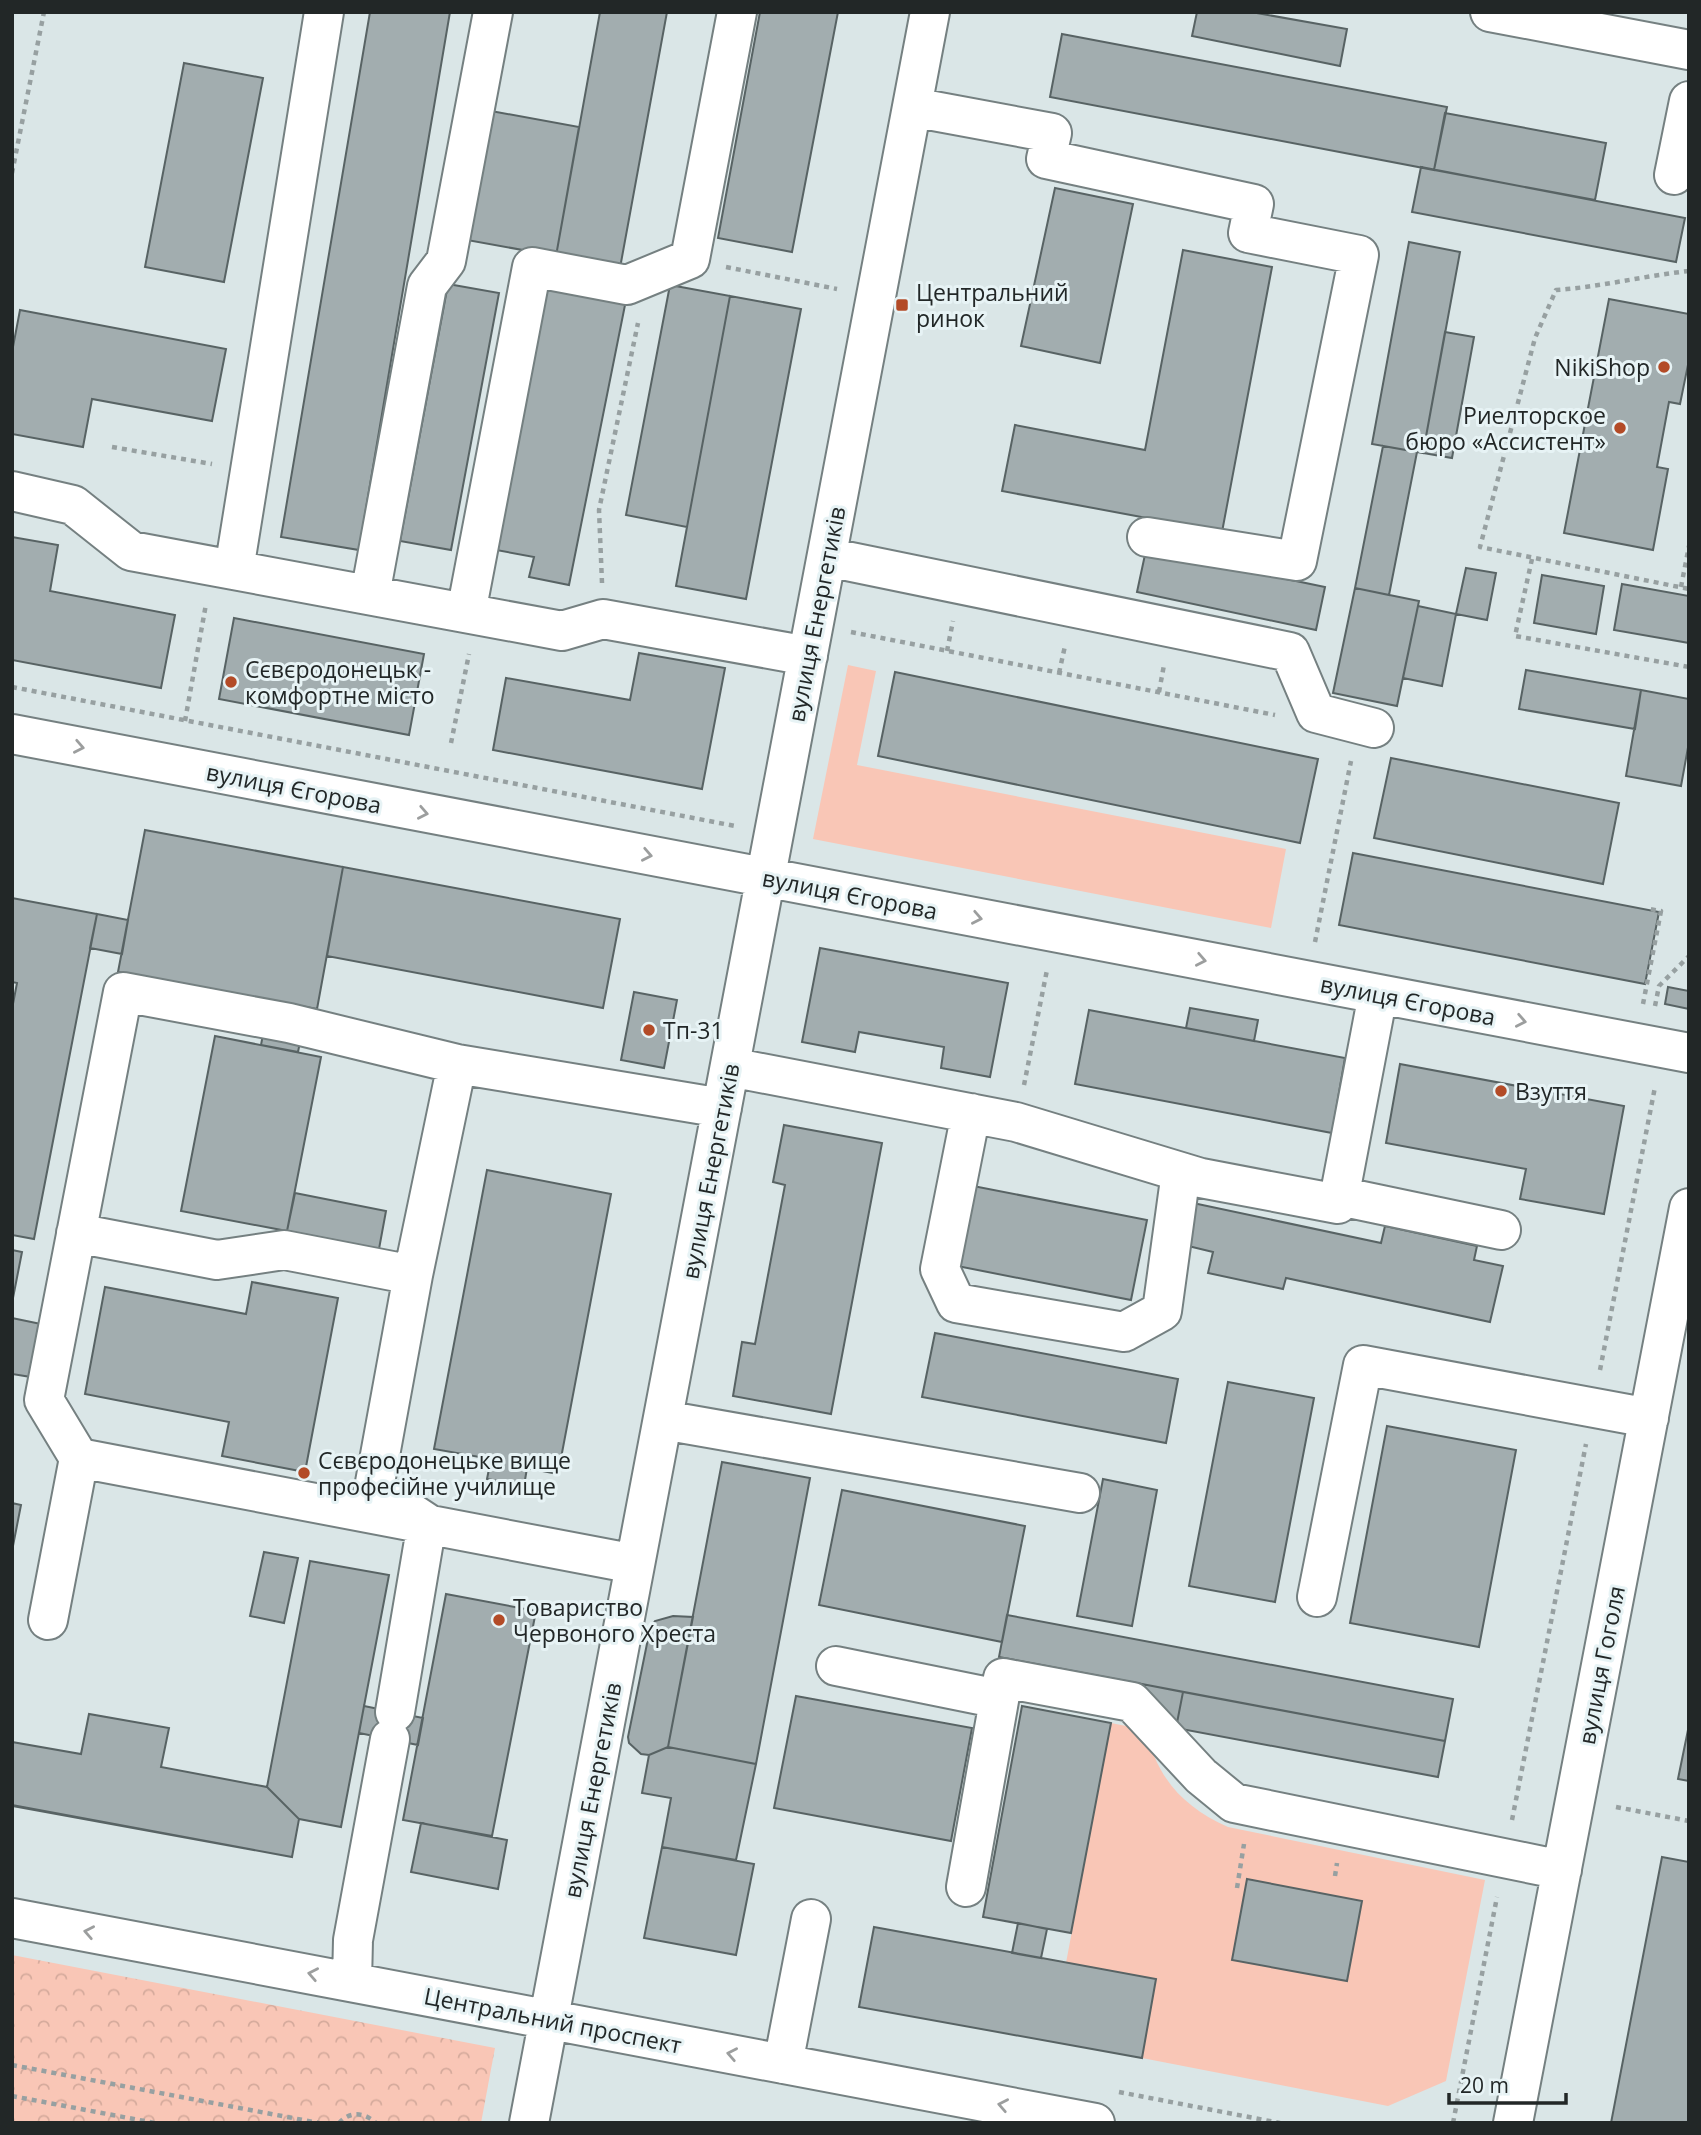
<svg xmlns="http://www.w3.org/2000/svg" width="1701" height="2135" font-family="'Open Sans',sans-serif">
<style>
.grass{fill:#f9c6b6}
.forest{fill:url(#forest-crowns)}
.building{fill:#a2adaf;stroke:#586364;stroke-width:2}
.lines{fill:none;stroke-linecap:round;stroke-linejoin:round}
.minor-casing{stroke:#758081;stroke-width:42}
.path{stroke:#97a0a1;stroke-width:4.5;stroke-dasharray:5 5;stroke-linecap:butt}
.minor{stroke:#fff;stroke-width:38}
.oneway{stroke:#9c9e9e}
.poi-dot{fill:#b34b27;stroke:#e7f3f5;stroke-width:2.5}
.labels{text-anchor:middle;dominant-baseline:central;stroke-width:6;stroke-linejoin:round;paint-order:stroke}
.poi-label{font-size:23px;fill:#222727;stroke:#e7f3f5;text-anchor:start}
.street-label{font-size:23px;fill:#222727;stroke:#e7f3f5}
</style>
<defs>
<pattern id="forest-crowns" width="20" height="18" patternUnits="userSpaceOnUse" patternTransform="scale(1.75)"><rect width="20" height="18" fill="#f9c6b6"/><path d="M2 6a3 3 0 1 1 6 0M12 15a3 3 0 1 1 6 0" fill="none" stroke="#d5aa9c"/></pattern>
</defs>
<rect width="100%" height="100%" fill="#dae6e7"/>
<!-- grass -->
<path class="grass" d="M848,665L876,671L857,765L1286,849L1271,928L813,839Z
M1111,1723L1146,1730C1157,1778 1183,1807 1228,1827L1485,1880L1446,2081L1388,2106L1142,2058L1156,1979L1066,1963Z"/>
<!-- forest -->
<path class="forest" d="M12,1955L495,2048L481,2123H12Z"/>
<!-- building -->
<path class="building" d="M370,12H450L359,550L281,537Z
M600,12H667L620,268L556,256Z
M760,12H838L792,252L718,238Z
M1197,12H1251L1347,29L1340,66L1192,36Z
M1062,34L1447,107L1434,170L1050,97Z
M184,63L263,78L224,282L145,267Z
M491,111L579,127L556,256L467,240Z
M1445,113L1606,143L1595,200L1434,170Z
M1421,167L1685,218L1676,262L1412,212Z
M1055,188L1133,204L1100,363L1021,346Z
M1409,242L1460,252L1423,453L1372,444Z
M1183,250L1272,267L1222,532L1002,491L1015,425L1145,450Z
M448,284L499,293L451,550L400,541Z
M543,284L626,300L569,585L529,577L534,557L491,549Z
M670,285L801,309L746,599L676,586L687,527L626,515Z
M730,296L801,309L746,599L676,586Z
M1609,299L1689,314V360L1680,404L1669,402L1657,467L1668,469L1653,550L1564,533Z
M20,310L226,349L212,421L92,399L83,447L12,434V352Z
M1445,332L1474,337L1452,458L1423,453Z
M1383,446L1417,452L1389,595L1355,588Z
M12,537L58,545L50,591L175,615L161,688L12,660Z
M1146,550L1325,587L1316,630L1137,592Z
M1466,568L1496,573L1487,620L1456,614Z
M1542,575L1604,586L1596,634L1534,623Z
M1622,584L1689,596V643L1614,630Z
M1355,588L1419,601L1397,706L1333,693Z
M1418,606L1456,614L1442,686L1403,678Z
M234,618L424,654L409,735L219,699Z
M639,653L725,668L702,789L493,750L506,678L630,700Z
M1526,670L1641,690L1635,729L1519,709Z
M895,672L1318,759L1300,843L878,756Z
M1641,690L1689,699V742L1681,786L1626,776Z
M1391,758L1619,803L1603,884L1374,838Z
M145,830L343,867L317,1009L118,972Z
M1353,853L1659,912L1645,984L1339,925Z
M343,867L620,919L603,1008L327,956Z
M12,898L97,914L34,1239L12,1235V1009L17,983L12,982Z
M97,914L128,920L122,954L90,948Z
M820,948L1008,983L990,1077L941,1068L944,1047L859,1032L855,1052L802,1042Z
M1668,987L1689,991V1009L1665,1004Z
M634,992L677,1000L664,1068L621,1060Z
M1190,1008L1258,1020L1254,1041L1186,1028Z
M1089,1010L1345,1058L1332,1133L1075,1084Z
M264,1029L301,1037L298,1052L261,1045Z
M215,1036L321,1057L287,1231L181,1211Z
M1400,1064L1624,1106L1604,1214L1520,1199L1526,1169L1386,1143Z
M784,1125L882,1143L831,1414L733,1396L742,1342L755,1344L785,1185L773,1182Z
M487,1170L611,1194L558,1474L527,1468L524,1486L487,1479L491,1459L434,1449Z
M968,1185L1147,1220L1131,1300L952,1265Z
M295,1193L386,1211L379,1249L287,1231Z
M1193,1203L1381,1243L1385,1226L1477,1246L1474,1260L1503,1266L1490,1322L1286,1278L1283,1289L1208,1273L1213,1252L1184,1245Z
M12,1250L22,1252L12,1303Z
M252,1282L338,1298L305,1472L222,1456L229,1422L85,1394L105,1287L246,1314Z
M12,1318L41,1324L31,1377L12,1374Z
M935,1333L1178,1379L1166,1443L922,1397Z
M1228,1382L1314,1398L1275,1602L1189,1586Z
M1387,1426L1516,1450L1479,1647L1350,1623Z
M722,1462L810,1478L756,1764L668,1747Z
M1103,1479L1157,1490L1132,1626L1077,1616Z
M842,1490L1025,1526L1002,1642L819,1605Z
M12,1503L21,1505L12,1551Z
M264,1552L298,1558L284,1623L250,1616Z
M310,1561L389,1575L341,1827L299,1819L292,1857L12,1806V1742L81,1754L89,1714L169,1728L161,1767L267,1787Z
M446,1594L536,1611L492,1836L403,1820Z
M1007,1615L1453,1699L1445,1741L999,1657Z
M673,1616L693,1617L668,1747L649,1755L641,1754L629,1743L628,1737L650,1629L655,1621Z
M1142,1684L1183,1692L1176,1728Z
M1183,1692L1445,1741L1438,1777L1176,1728Z
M796,1696L972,1728L951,1841L774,1808Z
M364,1706L423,1718L418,1745L359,1733Z
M1022,1706L1111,1723L1071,1933L983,1917Z
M89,1714L169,1728L161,1767L267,1787L299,1819L292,1857L12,1805V1742L81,1754Z
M1689,1725V1781L1678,1779Z
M668,1747L756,1764L736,1860L662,1847L671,1798L642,1793L649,1755Z
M421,1823L507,1840L498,1889L411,1872Z
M662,1847L754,1864L736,1955L644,1938Z
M1662,1857L1689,1862V2123H1611Z
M1247,1879L1362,1901L1347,1981L1232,1960Z
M1018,1923L1047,1929L1041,1958L1012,1953Z
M874,1927L1156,1979L1142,2058L859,2007Z"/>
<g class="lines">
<!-- minor casing -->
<g class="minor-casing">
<path id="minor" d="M1490,12L1689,50
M912,107L1052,133L1046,159L1254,204L1248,233L1359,255L1297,561L1147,537
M1674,175L1689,101
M12,491L73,505L131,551L562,631L603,619L808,656
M827,557L1290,652L1316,713L1374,728
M234,570L324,12
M370,595L427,286L446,261L493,12
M466,613L532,267L627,285L690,259L737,12
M12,734L1689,1053
M730,1067L1016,1122L1201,1178L1338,1204L1378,994
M971,1113L940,1269L956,1303L1124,1332L1162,1311L1181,1172
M1339,1196L1501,1230
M76,1233L217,1260L284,1250L413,1275
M663,1420L1080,1493
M79,1458L635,1564
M1317,1597L1363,1365L1649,1418
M48,1620L79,1458L44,1400L123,992L289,1023L457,1064L722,1108
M836,1666L999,1699
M395,1712L427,1523L374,1488L413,1275L457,1064
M966,1887L1003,1678L1132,1702L1201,1776L1234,1803L1562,1870
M12,1918L1095,2123
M352,1982L353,1940L390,1739
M783,2064L811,1919
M529,2123L930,12
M1513,2123L1689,1208"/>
</g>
<!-- path -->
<path class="path" d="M12,173L44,12
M726,267L837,289
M1689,271C1643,276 1600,287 1556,290L1535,338L1480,547L1689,589
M112,447L212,464
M1532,559L1515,636L1689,667
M602,583L599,510L638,323
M1681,587L1689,546
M851,632L1275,715
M947,651L953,621
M1059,673L1065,646
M12,687L735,826
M1159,692L1164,665
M185,721L206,604
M451,743L469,654
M1315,942L1351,761
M1643,1004L1661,911L1649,909
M1655,1006L1659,986L1689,956
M1024,1085L1047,970
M1600,1370L1655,1087
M1616,1807L1689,1821
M1512,1820L1586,1444
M1335,1876L1337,1863
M1237,1888L1244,1844
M12,2065L319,2123
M1119,2092L1280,2123
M12,2096L155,2123
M339,2123C350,2111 364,2112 376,2123
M1453,2123L1497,1897"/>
<!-- minor -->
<use href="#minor" class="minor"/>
</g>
<!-- one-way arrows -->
<defs><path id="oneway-chevron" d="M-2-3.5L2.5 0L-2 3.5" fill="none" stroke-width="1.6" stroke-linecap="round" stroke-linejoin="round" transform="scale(1.75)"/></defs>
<g class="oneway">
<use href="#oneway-chevron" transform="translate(79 747) rotate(11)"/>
<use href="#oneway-chevron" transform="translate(423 813) rotate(11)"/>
<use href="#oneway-chevron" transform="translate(647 855) rotate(11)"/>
<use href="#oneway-chevron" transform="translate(977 918) rotate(11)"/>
<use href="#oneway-chevron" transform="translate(1201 960) rotate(11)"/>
<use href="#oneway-chevron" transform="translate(1521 1021) rotate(11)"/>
<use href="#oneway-chevron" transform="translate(89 1932) rotate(-169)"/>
<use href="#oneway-chevron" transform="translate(313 1974) rotate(-169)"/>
<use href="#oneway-chevron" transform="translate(732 2054) rotate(-169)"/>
<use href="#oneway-chevron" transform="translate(1003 2105) rotate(-169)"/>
</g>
<!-- markers -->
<g class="poi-dot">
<rect x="895" y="298" width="14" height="14" rx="3.5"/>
<circle cx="1664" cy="367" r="7"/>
<circle cx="1620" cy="428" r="7"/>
<circle cx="231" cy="682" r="7"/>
<circle cx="649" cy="1030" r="7"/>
<circle cx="1501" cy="1091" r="7"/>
<circle cx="304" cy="1473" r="7"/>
<circle cx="499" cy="1620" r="7"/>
</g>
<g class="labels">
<!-- poi labels -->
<g class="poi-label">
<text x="916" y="292">Центральний<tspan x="916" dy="26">ринок</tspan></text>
<text x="1650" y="367" text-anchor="end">NikiShop</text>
<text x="1606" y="415" text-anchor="end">Риелторское<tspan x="1606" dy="26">бюро «Ассистент»</tspan></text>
<text x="245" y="669">Сєвєродонецьк -<tspan x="245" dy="26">комфортне місто</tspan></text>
<text x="663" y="1030">Тп-31</text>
<text x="1515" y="1091">Взуття</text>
<text x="318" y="1460">Сєвєродонецьке вище<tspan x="318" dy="26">професійне училище</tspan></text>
<text x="513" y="1607">Товариство<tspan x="513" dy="26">Червоного Хреста</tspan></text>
</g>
<!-- street labels -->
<g class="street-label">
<text transform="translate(816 614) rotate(-79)">вулиця Енергетиків</text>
<text transform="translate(294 788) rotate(11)">вулиця Єгорова</text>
<text transform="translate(850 894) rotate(11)">вулиця Єгорова</text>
<text transform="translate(1408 1000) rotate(11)">вулиця Єгорова</text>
<text transform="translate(710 1171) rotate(-79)">вулиця Енергетиків</text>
<text transform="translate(1601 1665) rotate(-79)">вулиця Гоголя</text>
<text transform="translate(592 1790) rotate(-79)">вулиця Енергетиків</text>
<text transform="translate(553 2020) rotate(11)">Центральний проспект</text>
</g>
</g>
<!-- border -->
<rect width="1701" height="2135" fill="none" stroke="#222727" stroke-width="28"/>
<!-- scale -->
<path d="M1449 2093v10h117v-10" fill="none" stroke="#222727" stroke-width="3.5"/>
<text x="1460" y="2093" font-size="21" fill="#222727" stroke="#e7f3f5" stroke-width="5" paint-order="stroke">20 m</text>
</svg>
